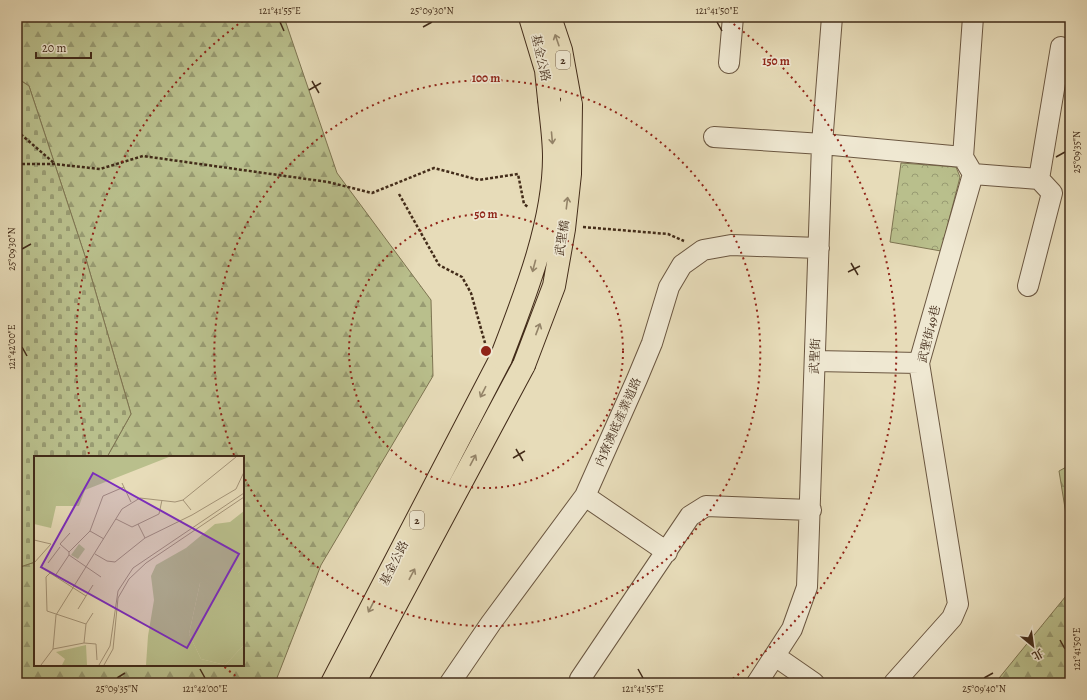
<svg xmlns="http://www.w3.org/2000/svg" width="1087" height="700" font-family="Alegreya,'Noto Serif TC',serif">
<style>
.forest{fill:url(#forest-firs);stroke:#7e7552}
.cemetery{fill:url(#cemetery-stones);stroke:#7e7552}
.park{fill:url(#park-crowns);stroke:#7e7552}
.lines{fill:none;stroke-linecap:round;stroke-linejoin:round}
.minor-casing{stroke:#6b5741;stroke-width:22}
.major-casing{stroke:#422b19;stroke-width:24}
.path{stroke:#422b19;stroke-width:2.5;stroke-dasharray:3 2;stroke-linecap:butt}
.minor{stroke:#efe8d2;stroke-width:20}
.major{stroke:#e7dcb9;stroke-width:22}
.major-bridge-casing{stroke:#422b19;stroke-width:24;stroke-linecap:butt}
.major-bridge{stroke:#e7dcb9;stroke-width:22}
.oneway{stroke:#948469}
.ticks{fill:none;stroke:#422b19;stroke-width:1.5}
.ring{fill:none;stroke:#8f2418;stroke-width:2;stroke-dasharray:2 4}
.labels{text-anchor:middle;dominant-baseline:central;stroke-width:3.5;stroke-linejoin:round;paint-order:stroke}
.shield{fill:#efe8d2;stroke:#766450;stroke-width:1}
.shield-label{font-size:11px;font-weight:bold;fill:#422b19}
.street-label{font-size:12px;fill:#422b19;stroke:#efe8d2}
.inset-road{fill:none;stroke:#a59579;stroke-width:1}
.view{fill:#7b2cbf;fill-opacity:0.15;stroke:#7b2cbf;stroke-width:2}
.inset-edge{fill:none;stroke:#422b19;stroke-width:2}
.centre{fill:#8f2418;stroke:#efe8d2;stroke-width:2}
.ring-label{font-size:12px;text-anchor:middle;font-weight:bold;fill:#8f2418;stroke:#efe8d2;stroke-width:3.5;stroke-linejoin:round;paint-order:stroke}
.neatline{fill:none;stroke:#422b19;stroke-width:1.5}
.ticks-label{font-size:10px;text-anchor:middle;fill:#422b19}
</style>
<defs>
<pattern id="forest-firs" width="22" height="20" patternUnits="userSpaceOnUse"><rect width="22" height="20" fill="#b9bf8c"/><path d="M5 1l3.5 6h-7zM16 11l3.5 6h-7z" fill="#989b72"/></pattern>
<pattern id="cemetery-stones" width="16" height="16" patternUnits="userSpaceOnUse"><rect width="16" height="16" fill="#b9bf8c"/><path d="M2 7V4a2 2 0 0 1 4 0v3zM10 15v-3a2 2 0 0 1 4 0v3z" fill="#989b72"/></pattern>
<pattern id="park-crowns" width="20" height="18" patternUnits="userSpaceOnUse"><rect width="20" height="18" fill="#b9bf8c"/><path d="M2 6a3 3 0 1 1 6 0M12 15a3 3 0 1 1 6 0" fill="none" stroke="#989b72"/></pattern>
</defs>
<rect width="100%" height="100%" fill="#e7dcb9"/>
<filter id="stains"><feTurbulence type="fractalNoise" baseFrequency=".005" numOctaves="4"/><feColorMatrix values="0 0 0 0 .2 0 0 0 0 .09 0 0 0 0 .02 0 0 0 .5 -.17"/></filter>
<radialGradient id="worn" r=".72"><stop offset=".6" stop-color="#630" stop-opacity="0"/><stop offset="1" stop-color="#630" stop-opacity=".3"/></radialGradient>
<!-- forest -->
<path class="forest" d="M17,17H284L337,173L431,300L433,376L321,565L275,683H17V568L35,562V665H243V457H107L131,414L86,259L29,86L17,78Z
M1070,465V539L1059,471Z
M1070,591V683H995Z"/>
<!-- cemetery -->
<path class="cemetery" d="M17,78L29,86L86,259L131,414L107,457H35V562L17,568Z"/>
<!-- park -->
<path class="park" d="M901,163L956,167L960,177L941,251L890,242Z"/>
<g class="lines">
<!-- minor casing -->
<g class="minor-casing">
<path id="minor" d="M729,63L733,17
M714,137L822,144L963,157L973,174L919,363L958,604L952,618L894,683
M963,157L973,17
M973,174L1039,179L1052,193L1028,286
M1039,179L1061,47
M815,361L919,363
M585,496L667,552
M775,656L814,683
M450,683L491,623L585,496L637,379L652,343L669,287L682,265L703,250L731,245L819,248
M582,683L580,679L690,516L706,506L811,510
M757,683L792,629L807,587L822,144L832,17"/>
</g>
<!-- major casing -->
<g class="major-casing">
<path id="major" d="M530,17L546,70L549,99
M550,17L561,50L571,105
M332,683L501,358
M354,683L524,365"/>
</g>
<!-- path -->
<path class="path" d="M17,131L54,163
M17,164H54L100,169L143,156L328,182L372,193L434,168L479,180L518,174L524,204L528,207
M399,194L439,265L462,277L471,293L485,343
M583,227L668,234L684,241"/>
<!-- minor -->
<use href="#minor" class="minor"/>
<!-- major -->
<use href="#major" class="major"/>
<!-- major-bridge casing -->
<g class="major-bridge-casing">
<path id="major-bridge" d="M501,358C524,298 554,223 554,157C554,138 551,119 549,99
M524,365L554,286L564,229L570,174L571,105"/>
</g>
<!-- major-bridge -->
<use href="#major-bridge" class="major-bridge"/>
</g>
<!-- one-way arrows -->
<defs><path id="oneway-shaft" d="M-6 0H5M1.5-3L5.5 0L1.5 3" fill="none" stroke-width="1.6" stroke-linecap="round" stroke-linejoin="round"/></defs>
<g class="oneway">
<use href="#oneway-shaft" transform="translate(557 40) rotate(-109)"/>
<use href="#oneway-shaft" transform="translate(552 138) rotate(85)"/>
<use href="#oneway-shaft" transform="translate(567 203) rotate(-83)"/>
<use href="#oneway-shaft" transform="translate(534 266) rotate(105)"/>
<use href="#oneway-shaft" transform="translate(538 329) rotate(-69)"/>
<use href="#oneway-shaft" transform="translate(483 392) rotate(117)"/>
<use href="#oneway-shaft" transform="translate(473 460) rotate(-62)"/>
<use href="#oneway-shaft" transform="translate(412 574) rotate(-62)"/>
<use href="#oneway-shaft" transform="translate(371 607) rotate(117)"/>
</g>
<!-- ticks -->
<path class="ticks" d="M280,22L284,31M717,22L722,31M423,27L432,22M312,81L319,93M309,90L321,83M1056,157L1065,152M22,249L31,244M851,263L858,275M848,272L860,266M22,347L27,356M516,449L523,461M513,458L525,451M1060,640L1065,649M200,669L205,678M638,669L643,678M117,678L125,673M984,678L993,673"/>
<!-- distance rings -->
<g class="ring">
<circle cx="486" cy="351" r="137"/>
<path d="M234 455A273 273 0 1 1 244 477"/>
<path d="M245 683A410 410 0 0 1 222 665M89 454A410 410 0 0 1 248 17M724 17A410 410 0 0 1 727 683"/>
</g>
<g class="labels">
<!-- shield labels -->
<g class="shield">
<rect x="556" y="51" width="14" height="18" rx="3"/>
<rect x="410" y="511" width="14" height="18" rx="3"/>
</g>
<g class="shield-label">
<text x="563" y="60">2</text>
<text x="417" y="520">2</text>
</g>
<!-- street labels -->
<g class="street-label">
<text transform="translate(541 58) rotate(77)">基金公路</text>
<text transform="translate(562 238) rotate(-81)">武聖橋</text>
<text transform="translate(929 334) rotate(-76)">武聖街49巷</text>
<text transform="translate(815 356) rotate(-88)">武聖街</text>
<text transform="translate(618 422) rotate(-66)">內寮澳底產業道路</text>
<text transform="translate(394 563) rotate(-63)">基金公路</text>
</g>
</g>
<!-- overview -->
<g transform="translate(34 456)">
<rect width="210" height="210" fill="#e7dcb9"/>
<path d="M0,1H135L51,34L45,50H22L17,72L0,68ZM210,55V111L204,117L166,127L155,178L167,203L191,209L210,189V209H112L114,180L120,144L117,120L122,109L152,92L181,68L196,66Z" fill="#b9bf8c"/>
<path d="M210,111V189L191,209L167,203L155,178L166,127L187,113L204,117Z" fill="#b9bf8c"/>
<path d="M45,88L51,93L44,103L37,99ZM52,189L53,209H28L31,203L22,196Z" fill="#b9bf8c"/>
<path class="inset-road" d="M88,27L97,46M149,44L157,54M82,63L98,71L125,58L128,44M104,68L111,82M56,75L70,83M0,84L17,88L0,107M35,96L26,88L36,77M61,98L73,105L81,106L111,82L158,59L202,33L210,16M14,107L26,91M21,120L35,99M67,121L35,99V96L56,75L69,40L90,31M44,153L52,140M52,168L13,155L12,121L16,117L52,140L59,129M50,187L62,188L63,204M19,193L50,187L52,168L59,157M7,209L19,193L22,159L88,53L106,42L141,46L149,44L202,1M65,209L76,190L84,135L99,112L210,37M70,209L79,193L84,142L95,123L112,107L210,41"/>
<path class="view" d="M59,17L205,98L153,192L7,111Z"/>
<rect width="210" height="210" class="inset-edge"/>
</g>
<circle cx="486" cy="351" r="6" class="centre"/>
<g class="ring-label">
<text x="776" y="65">150 m</text>
<text x="486" y="82">100 m</text>
<text x="486" y="218">50 m</text>
</g>
<!-- margin -->
<rect width="1087" height="700" fill="none" stroke="#e7dcb9" stroke-width="44"/>
<!-- north arrow -->
<g transform="translate(1033 646) rotate(151)" stroke="#efe8d2" stroke-width="3" paint-order="stroke">
<path d="M0-3L7 15L0 10L-7 15Z" fill="#422b19"/>
<text y="-6" font-size="11" font-weight="bold" text-anchor="middle" fill="#422b19">北</text>
</g>
<!-- scale -->
<path d="M36 52v6h55v-6" fill="none" stroke="#422b19" stroke-width="2"/>
<text x="42" y="52" font-size="12" fill="#422b19" stroke="#efe8d2" stroke-width="3" paint-order="stroke">20 m</text>
<rect x="22" y="22" width="1043" height="656" class="neatline"/>
<g class="ticks-label">
<text x="280" y="14">121°41'55"E</text>
<text x="432" y="14">25°09'30"N</text>
<text x="717" y="14">121°41'50"E</text>
<text transform="translate(1076 152) rotate(-90)" y="4">25°09'35"N</text>
<text transform="translate(11 249) rotate(-90)" y="4">25°09'30"N</text>
<text transform="translate(11 347) rotate(-90)" y="4">121°42'00"E</text>
<text transform="translate(1076 649) rotate(-90)" y="4">121°41'50"E</text>
<text x="117" y="692">25°09'35"N</text>
<text x="205" y="692">121°42'00"E</text>
<text x="643" y="692">121°41'55"E</text>
<text x="984" y="692">25°09'40"N</text>
</g>
<rect width="100%" height="100%" filter="url(#stains)"/>
<rect width="100%" height="100%" fill="url(#worn)"/>
</svg>
